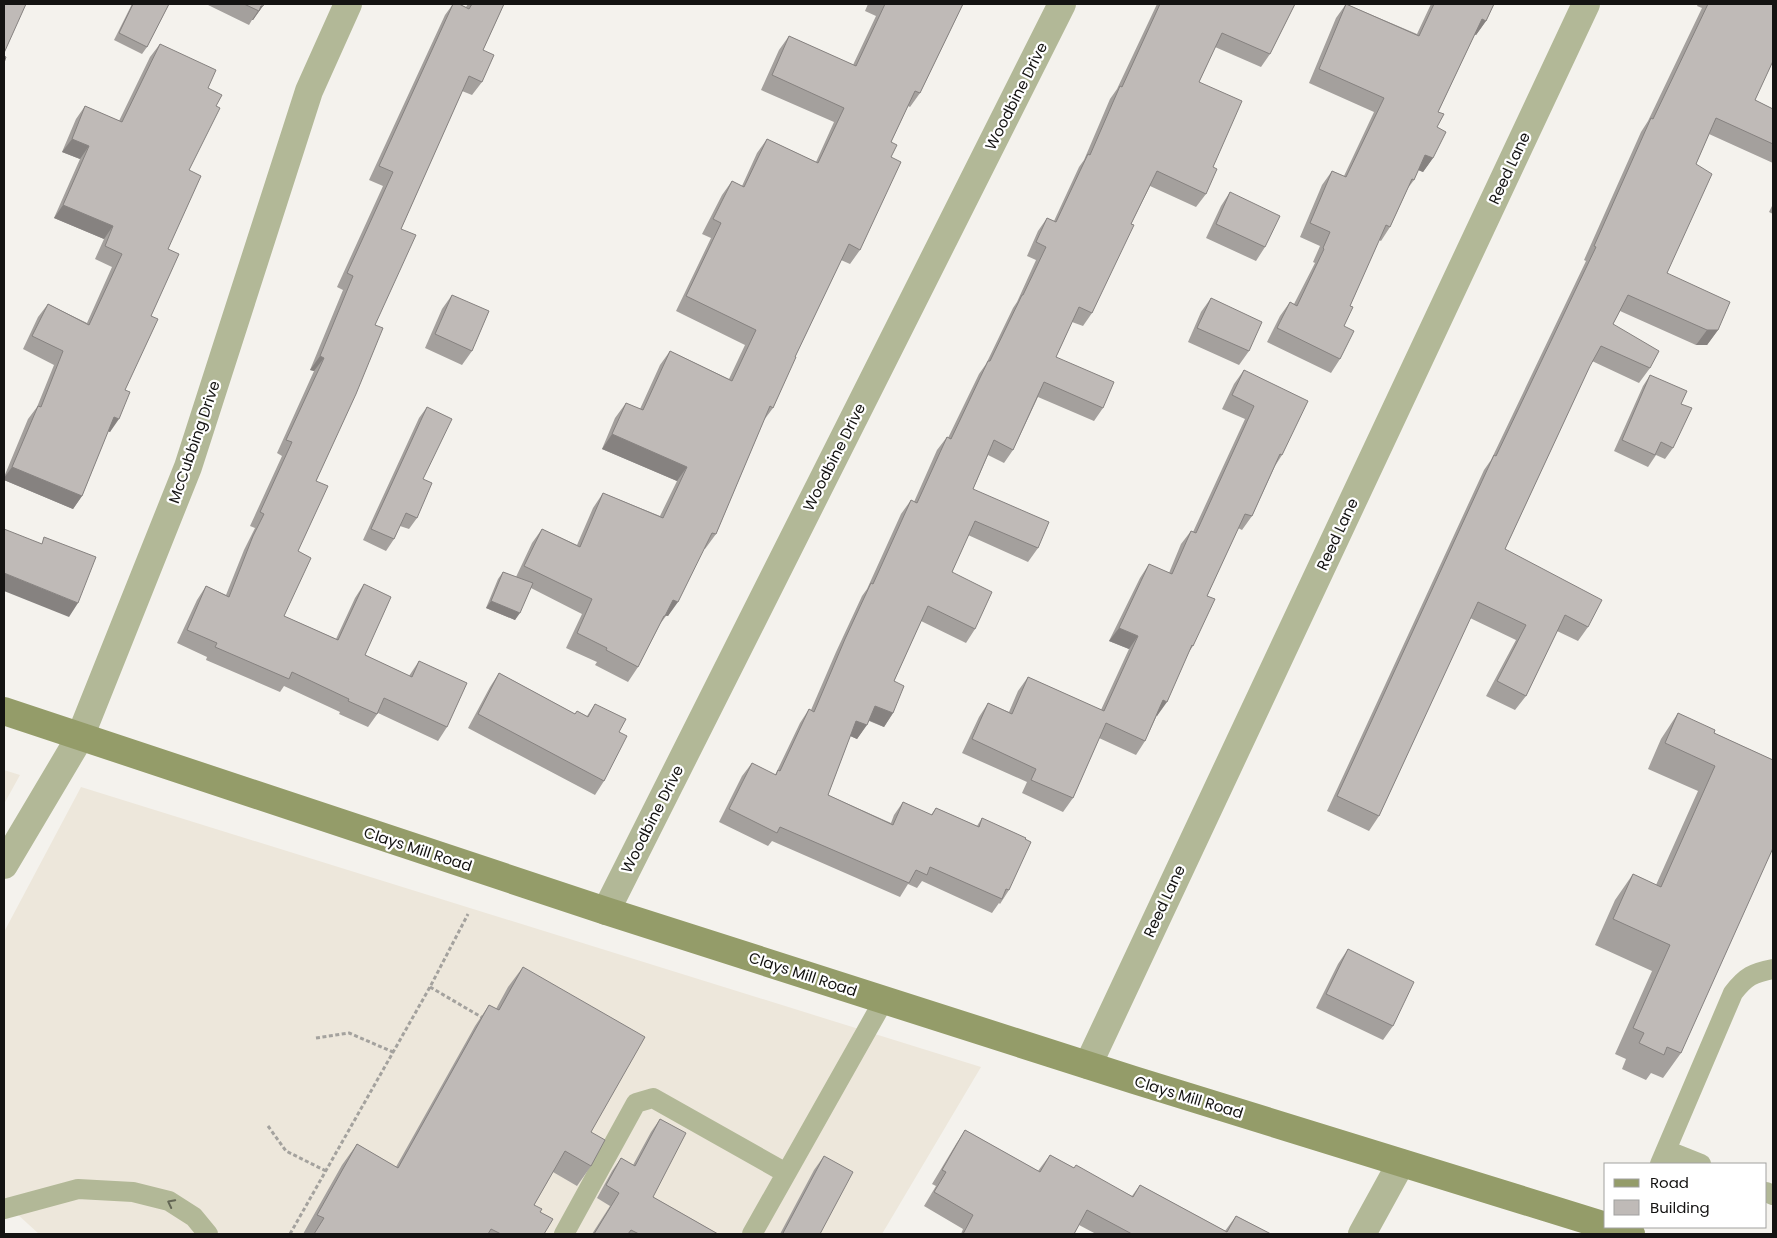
<svg xmlns="http://www.w3.org/2000/svg" width="1777" height="1238" font-family="Poppins,sans-serif">
<style>
.built{fill:#ede7db}
.lines{fill:none;stroke-linecap:round;stroke-linejoin:round}
.path{stroke:#a4a29e;stroke-width:3;stroke-dasharray:4 2.5;stroke-linecap:butt}
.lane{stroke:#b2b897;stroke-width:20}
.street{stroke:#b2b897;stroke-width:28}
.secondary{stroke:#949c69;stroke-width:28}
.wall{fill:#a4a09d}
.shaded-wall{fill:#868280}
.building{fill:#bfbab7;stroke:#868280}
.oneway{stroke:#636654}
.labels{text-anchor:middle;dominant-baseline:central;stroke-width:4.5;stroke-linejoin:round;paint-order:stroke}
.street-label{font-size:15px;fill:#141312;stroke:#fff}
</style>
<rect width="100%" height="100%" fill="#f4f2ed"/>
<!-- built -->
<path class="built" d="M4,770L20,775L4,804Z
M81,787L981,1067L882,1234H39L4,1202V932Z"/>
<g class="lines">
<!-- path -->
<path class="path" d="M430,987L483,1018
M316,1038L349,1033L393,1052
M268,1126L286,1151L326,1171
M290,1234L430,987L468,914"/>
<!-- lane -->
<path class="lane" d="M1666,1150L1701,1164
M1660,1164L1733,993C1746,976 1753,973 1773,969
M1766,1192L1773,1195
M4,1209L78,1189L133,1192L169,1201L194,1217L208,1234
M564,1234L636,1103L653,1098L786,1173
M752,1234L884,1000"/>
<!-- street -->
<path class="street" d="M4,865L80,737L188,467L309,91L348,4
M606,911L1062,4
M1088,1065L1586,4
M1362,1234L1401,1163"/>
<!-- secondary -->
<path class="secondary" d="M4,711L606,911L1134,1080L1606,1226
M1607,1227L1631,1234"/>
</g>
<!-- wall -->
<path class="wall" d="M132,4H169L147,47L142,54L114,40Z
M206,4H264L253,20H252L249,25Z
M453,4H459L466,7L468,4H504L483,50L482,82L472,95L462,91L401,229L375,325L316,481L298,551L284,616L336,639L355,598L364,584L365,655L409,676L419,661L447,727L438,741L378,713L368,727L339,714L340,712L284,686L280,692L206,660L207,657L177,643L197,600L206,586L226,595L244,550L255,528L250,526L282,456L277,453L314,371L310,370L343,290L337,287L383,186L369,180L445,15Z
M868,4H963L920,93L910,107L908,106L891,142V157L860,250L850,264L841,260L795,357L773,408L764,420L716,534L705,549L704,548L668,616H666L660,624L638,667L628,682L595,665L597,662L566,648L582,614L531,588L515,620L486,608L498,579L503,572L516,577L532,543L542,529L577,545L593,508L603,493L660,516L677,481L602,449L615,418L626,403L640,409L660,365L670,351L729,379L745,345L676,311L711,238L702,234L722,195L732,181L742,186L757,153L767,139L816,162L834,122L761,90L779,50L789,36L853,65L876,16L865,11Z
M1157,4H1295L1270,54L1261,67L1215,47L1199,82L1213,167L1206,194L1196,207L1150,186L1131,224L1092,313L1083,326L1072,322L1056,357L1103,408L1094,421L1038,397L1013,450L1004,463L988,455L973,489L1038,548L1028,562L968,535L952,572L975,629L966,643L921,621L894,681L893,713L884,727L869,721L857,739L850,736L828,795L891,823L894,815L903,802L931,815L936,808L977,826L982,818L1009,890L1000,904L999,903L992,913L922,881L917,888L908,884L900,897L772,841L768,846L719,822L742,776L752,763L775,775L777,771L800,723L809,709L811,710L836,652L862,596L867,589L901,514L911,500L914,502L937,450L947,437L948,438L979,374L986,364L1013,308L1017,302L1036,260L1027,256L1038,231L1047,218L1054,221L1079,167L1084,160L1110,99L1117,89Z
M1346,4L1417,34L1431,4H1494L1486,21L1476,35L1475,34L1438,112L1437,127L1433,158L1423,172L1418,170L1414,180L1408,188L1390,227L1381,241L1379,240L1350,306L1344,326L1340,359L1331,373L1267,342L1280,316L1290,302L1294,304L1315,263L1313,262L1320,246L1300,237L1322,185L1332,171L1344,176L1374,112L1309,83L1336,18Z
M1698,4H1773L1755,100L1773,109V163L1709,134L1696,164L1667,273L1718,330L1707,345H1696L1620,311L1613,324L1650,368L1639,383L1592,361L1505,549L1588,627L1578,641L1557,631L1526,696L1515,710L1486,696L1516,640L1470,618L1379,816L1369,831L1327,811L1484,470L1491,460L1586,261L1584,260L1641,132L1648,121L1702,8L1697,6Z
M160,44L208,88L189,170L168,249L151,316L110,432L108,431L82,496L73,509L4,480V477L28,419L37,407L54,365L23,349L38,317L48,304L87,323L112,267L95,259L104,239L54,218L80,159L62,152L76,119L85,106L119,121L150,57Z
M1230,192L1265,247L1256,261L1206,238L1221,206Z
M1773,204V214L1769,212Z
M452,295L472,351L462,365L425,348L442,309Z
M1211,298L1249,351L1239,365L1188,342L1201,312Z
M1244,370L1282,455L1275,466L1252,516L1242,530L1238,528L1207,596L1193,646L1189,652L1157,716V715L1145,741L1136,755L1099,738L1073,798L1063,812L1022,793L1027,782L962,753L979,717L988,703L1009,712L1018,691L1028,677L1101,710L1129,649L1109,641L1140,578L1149,564L1169,573L1181,544L1191,531L1193,532L1245,419L1222,409L1234,384Z
M1650,375L1681,404L1673,448L1665,459L1656,455L1648,467L1614,451L1643,386Z
M427,407L423,479L417,518L409,529L400,526L394,539L386,551L363,540L419,418Z
M499,673L575,714L577,711L587,716L595,704L619,732L604,781L595,795L468,728L490,687Z
M1678,713L1714,733L1773,760L1681,1053L1663,1078L1651,1073L1646,1080L1622,1069L1626,1059L1615,1054L1652,971L1595,945L1615,900L1633,874L1656,885L1698,791L1648,769L1661,739Z
M1348,949L1393,1026L1383,1040L1316,1008L1338,964Z
M523,967L591,1132V1166L577,1186L553,1172L534,1205L540,1212L544,1234H303L342,1165L357,1144L396,1167L475,1026L489,1005L496,1009L508,987Z
M660,1119L653,1197L718,1234H592L610,1206L597,1198L612,1171L621,1158L633,1165L651,1132Z
M965,1130L1038,1171L1050,1155L1074,1168L1132,1196L1140,1185L1225,1231L1236,1216L1271,1234H1096L1079,1225L1074,1234H961L963,1229L924,1206L936,1186L932,1184L956,1144Z
M824,1156L820,1234H780L814,1170Z"/>
<!-- shaded-wall -->
<path class="shaded-wall" d="M261,6H263L253,20H252Z
M1482,19L1486,21L1476,35L1472,33Z
M72,139L89,146L80,159L62,152Z
M1425,155L1433,158L1423,172L1416,169Z
M63,205L113,226L104,239L54,218Z
M1707,330H1718L1707,345H1696Z
M320,356L324,358L314,371L310,370Z
M114,417L119,419L110,432L104,430Z
M612,434L687,467L677,481L602,449Z
M12,467L82,496L73,509L4,480V478Z
M4,573L78,603L69,617L4,591Z
M673,600L678,602L668,616L663,615Z
M491,601L520,613L515,620L486,608Z
M1119,628L1138,636L1129,649L1109,641Z
M1163,700L1167,702L1157,716L1154,714Z
M875,706L893,713L884,727L866,719Z
M856,721L867,725L857,739L846,734Z"/>
<!-- building -->
<path class="building" d="M4,4H26L4,53Z
M133,4H169L147,47L119,33Z
M244,4H264L263,6H261L259,11Z
M453,4H459L469,9L472,4H504L483,50L494,55L482,82L469,76L401,229L416,235L375,325L383,328L356,394L316,481L328,486L298,551L311,558L284,616L338,640L364,584L391,597L365,655L412,677L419,661L467,683L447,727L384,698L377,714L348,701L349,699L292,672L289,679L215,647L217,643L187,630L206,586L229,597L253,536L264,514L260,512L292,442L286,440L324,358L320,356L353,276L347,273L393,172L379,166Z
M885,4H963L920,93L915,91L891,142L897,145L891,157L901,162L860,250L849,244L795,357H796L773,408L770,406L716,534L712,533L678,602L673,600L665,616H664L638,667L606,650L607,648L577,633L592,599L524,566L542,529L580,547L603,493L663,518L687,467L612,434L626,403L643,410L670,351L732,381L756,330L686,296L721,223L713,219L732,181L744,187L767,139L818,163L844,108L772,75L789,36L856,66Z
M1160,4H1295L1270,54L1222,33L1199,82L1242,101L1213,167L1217,169L1206,194L1157,171L1131,224L1134,225L1092,313L1079,307L1056,357L1114,382L1103,408L1044,382L1013,450L994,440L973,489L1049,522L1038,548L975,521L952,572L992,592L975,629L928,606L894,681L904,686L893,713L875,706L867,725L856,721L828,795L893,825L903,802L932,815L936,808L979,827L982,818L1026,838L1025,839L1031,842L1009,890L1006,889L1002,899L930,867L927,875L916,870L909,883L780,827L777,833L729,809L752,763L776,775L778,770L780,771L809,709L814,712L845,639L871,583L873,584L911,500L917,503L947,437L951,439L988,361H990L1022,295H1023L1046,247L1036,242L1047,218L1056,222L1088,154L1090,155L1120,86L1122,87Z
M1346,4L1419,36L1434,4H1494L1486,21L1482,19L1438,112L1444,114L1437,127L1446,132L1433,158L1425,155L1414,180L1412,179L1390,227L1386,225L1350,306L1353,307L1344,326L1354,331L1340,359L1277,328L1290,302L1297,306L1324,249L1323,248L1330,232L1310,223L1332,171L1346,177L1384,98L1319,69Z
M1708,4H1773V61L1755,100L1773,109V144L1716,118L1696,164L1712,174L1667,273L1730,302L1718,330H1707L1628,295L1613,324L1659,351L1650,368L1601,346L1590,366L1505,549L1602,600L1588,627L1565,615L1526,696L1497,681L1526,625L1478,602L1379,816L1337,796L1494,455L1496,456L1596,247L1594,246L1651,118L1653,119Z
M160,44L216,70L208,88L222,95L216,106L220,108L189,170L201,176L168,249L179,254L151,316L158,319L125,390L130,392L119,419L114,417L82,496L12,467L38,406L41,407L63,351L32,336L48,304L89,325L122,254L105,246L113,226L63,205L89,146L72,139L85,106L122,122Z
M4,56L6,57L4,63Z
M1230,192L1280,216L1265,247L1216,224Z
M452,295L489,311L472,351L435,334Z
M1211,298L1262,322L1249,351L1197,328Z
M1244,370L1308,401L1282,455L1280,454L1252,516L1245,514L1207,596L1215,599L1193,646L1192,645L1167,702L1163,700L1145,741L1106,723L1073,798L1031,780L1036,769L972,739L988,703L1012,714L1028,677L1104,711L1138,636L1119,628L1149,564L1172,574L1191,531L1196,533L1254,406L1232,395Z
M1650,375L1687,391L1681,404L1692,408L1673,448L1661,442L1655,455L1622,440Z
M427,407L452,419L423,479L432,483L417,518L406,513L394,539L371,529Z
M4,529L42,544L44,537L96,557L78,603L4,573Z
M503,572L533,583L520,613L491,601Z
M499,673L575,714L577,711L588,717L595,704L626,719L619,732L627,736L604,781L478,714Z
M1678,713L1715,730L1714,733L1773,760V848L1681,1053L1667,1047L1664,1055L1639,1043L1644,1033L1633,1028L1670,945L1613,919L1633,874L1661,887L1715,766L1665,743Z
M1348,949L1414,982L1393,1026L1326,994Z
M523,967L645,1037L591,1132L605,1140L591,1166L565,1151L534,1205L542,1209L540,1212L553,1219L544,1234H501L491,1229L488,1234H314L324,1218L317,1215L357,1144L398,1168L489,1005L499,1010Z
M660,1119L686,1133L653,1197L718,1234H639L631,1230L628,1234H594L619,1193L606,1185L621,1158L635,1166Z
M965,1130L1040,1172L1050,1155L1074,1168L1076,1165L1133,1197L1140,1185L1227,1232L1236,1216L1271,1234H1132L1087,1210L1074,1234H963L973,1215L934,1192L946,1172L942,1170Z
M824,1156L853,1172L820,1234H786L783,1233Z"/>
<!-- one-way arrows -->
<defs><path id="oneway-chevron" d="M-2-3.5L2.5 0L-2 3.5" fill="none" stroke-width="1.6" stroke-linecap="round" stroke-linejoin="round" transform="scale(1.25)"/></defs>
<use class="oneway" href="#oneway-chevron" transform="translate(171 1203) rotate(-153)"/>
<g class="labels">
<!-- street labels -->
<g class="street-label">
<text transform="translate(1016 96) rotate(-63)">Woodbine Drive</text>
<text transform="translate(1509 168) rotate(-65)">Reed Lane</text>
<text transform="translate(194 442) rotate(-71)">McCubbing Drive</text>
<text transform="translate(834 457) rotate(-63)">Woodbine Drive</text>
<text transform="translate(1337 534) rotate(-65)">Reed Lane</text>
<text transform="translate(652 819) rotate(-63)">Woodbine Drive</text>
<text transform="translate(418 849) rotate(18)">Clays Mill Road</text>
<text transform="translate(1164 901) rotate(-65)">Reed Lane</text>
<text transform="translate(803 974) rotate(18)">Clays Mill Road</text>
<text transform="translate(1189 1097) rotate(17)">Clays Mill Road</text>
</g>
</g>
<!-- border -->
<rect width="1777" height="1238" fill="none" stroke="#141312" stroke-width="10"/>
<!-- legend -->
<rect x="1604" y="1163" width="162" height="65" fill="#ffffff" stroke="#a1a1a0"/>
<rect x="1614" y="1179" width="25" height="8" fill="#949c69" stroke="#a1a1a0"/>
<text x="1650" y="1188" font-size="15" fill="#141312">Road</text>
<rect x="1614" y="1200" width="25" height="15" fill="#bfbab7" stroke="#a1a1a0"/>
<text x="1650" y="1213" font-size="15" fill="#141312">Building</text>
</svg>
